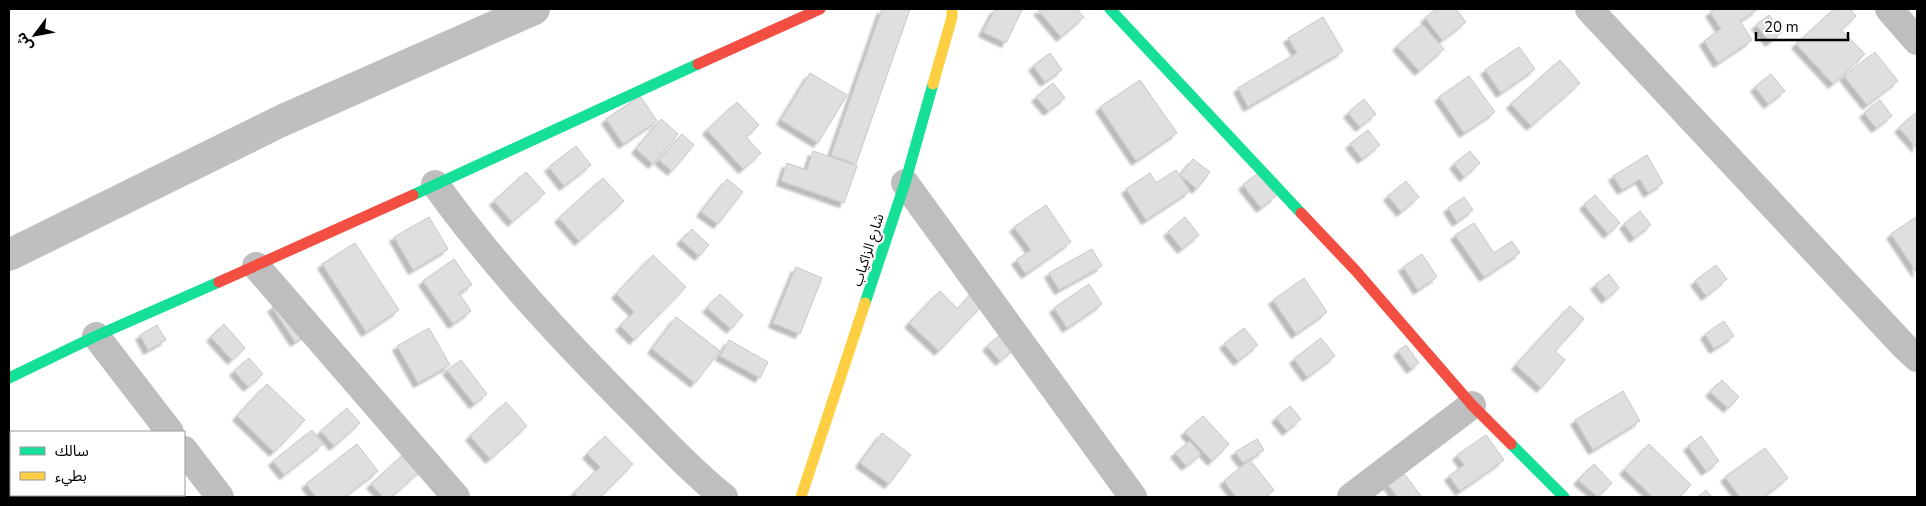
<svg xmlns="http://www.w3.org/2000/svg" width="1926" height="506" font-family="'Nunito Sans','Noto Sans Arabic',sans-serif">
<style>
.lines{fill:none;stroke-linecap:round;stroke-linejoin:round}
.canal{stroke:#bfbfbf;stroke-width:32}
.building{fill:#dfdfdf;stroke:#c7c7c7;filter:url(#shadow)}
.street{stroke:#bebebe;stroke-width:28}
.fast{stroke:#16e098;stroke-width:11}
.slow{stroke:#ffcf43;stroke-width:11}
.jam{stroke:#f24e42;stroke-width:11}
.labels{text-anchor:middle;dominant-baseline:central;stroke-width:4.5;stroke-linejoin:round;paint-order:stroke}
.street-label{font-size:14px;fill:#000;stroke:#fff}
</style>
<defs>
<filter id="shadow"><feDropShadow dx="-4.5" dy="4.5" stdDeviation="1" flood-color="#0004"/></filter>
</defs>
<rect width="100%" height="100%" fill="#fff"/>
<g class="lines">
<!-- canal -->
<path class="canal" d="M9,255L281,121L534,9"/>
</g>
<!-- building -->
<path class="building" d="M882,9H910L856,164L831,155Z
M995,9H1018L1022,10L1006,43L983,32Z
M1040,9H1077L1084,17L1061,37L1038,10Z
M1436,9H1456L1466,22L1442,40L1425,18Z
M1715,9H1758L1740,21L1752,40L1718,63L1704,41L1721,29L1710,12Z
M1834,9H1850L1856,16L1841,30L1865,54L1833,84L1796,44Z
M1769,15L1782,32L1770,42L1756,25Z
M1323,17L1343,51L1248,107L1238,88L1297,53L1288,38Z
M1422,24L1444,49L1419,71L1397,46Z
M1519,47L1535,69L1501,93L1485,70Z
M1875,52L1898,81L1867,105L1844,76Z
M1050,53L1062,70L1045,82L1033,66Z
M1560,60L1580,83L1531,126L1511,104Z
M810,73L847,95L818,143L781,120Z
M1771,74L1785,91L1768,104L1755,87Z
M1469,76L1495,112L1464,133L1439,97Z
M1140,80L1177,133L1136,161L1100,107Z
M1053,83L1065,98L1048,111L1036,97Z
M640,96L657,121L623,144L606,119Z
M1364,99L1376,114L1360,127L1348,113Z
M1880,100L1892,116L1876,128L1864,113Z
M737,102L759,125L746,137L761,153L743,169L707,130Z
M1915,113L1917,114V148L1899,128Z
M661,119L678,134L653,164L636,149Z
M1368,130L1380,145L1362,159L1350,144Z
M682,134L694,145L672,171L659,160Z
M576,146L591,165L564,186L549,167Z
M813,151L857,166L844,203L781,181L787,163L807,170Z
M1470,151L1480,163L1464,177L1454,164Z
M1647,155L1663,183L1648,193L1640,179L1622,190L1613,176Z
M1193,159L1210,172L1197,189L1180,175Z
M1176,170L1190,191L1146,220L1126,189L1150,173L1156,183Z
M526,172L545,193L512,222L494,201Z
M1258,173L1276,196L1261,208L1243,185Z
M603,178L624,201L579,241L559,218Z
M727,179L743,192L718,224L701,212Z
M1406,181L1419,197L1401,212L1388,196Z
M1595,195L1620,223L1608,234L1584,205Z
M1464,197L1473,210L1457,222L1448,208Z
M1046,205L1071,242L1026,274L1016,260L1031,250L1014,227Z
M1640,211L1651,225L1634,238L1624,224Z
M429,217L448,249L413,270L394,237Z
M1185,217L1199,235L1182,249L1168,232Z
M1916,217L1917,219V273L1891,234Z
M1474,223L1494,253L1512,241L1520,253L1484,277L1455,235Z
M692,229L709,245L699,256L681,240Z
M355,243L399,310L366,332L322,264Z
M1092,249L1102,266L1059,290L1049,273Z
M1422,254L1437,277L1418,290L1403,267Z
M653,255L686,287L634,340L620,326L634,312L616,294Z
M454,259L472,285L459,293L471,311L453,324L423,281Z
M1716,265L1727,279L1706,296L1695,281Z
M796,267L822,278L800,334L773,323Z
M1609,274L1619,288L1606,299L1595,285Z
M1304,278L1327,312L1296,334L1273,300Z
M1089,284L1102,304L1067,328L1054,308Z
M975,290L986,301L939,351L909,323L940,291L958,309Z
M720,294L743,315L731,329L707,308Z
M291,295L314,329L295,342L272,307Z
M1570,306L1584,319L1555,351L1565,360L1541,388L1516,365Z
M676,317L720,351L695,383L652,349Z
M1724,321L1734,336L1714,349L1705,334Z
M224,324L245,348L232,360L211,337Z
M157,325L166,340L148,350L140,335Z
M429,328L450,365L418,383L397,346Z
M1244,328L1258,345L1238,361L1224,344Z
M1004,332L1016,347L1000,361L987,346Z
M1321,338L1335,356L1307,377L1294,359Z
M729,340L768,362L760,378L720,356Z
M1406,345L1419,363L1411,369L1398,351Z
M249,358L263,374L248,387L234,371Z
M461,360L487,394L474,404L447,370Z
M1722,380L1739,397L1728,408L1710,392Z
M267,384L305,420L274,452L237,416Z
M1623,391L1640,421L1593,450L1575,420Z
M506,402L527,426L490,459L470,436Z
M1290,406L1301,419L1287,431L1276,418Z
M347,408L360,423L334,446L321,431Z
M1203,416L1229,444L1212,461L1185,432Z
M312,430L323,444L284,475L273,461Z
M882,433L911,455L889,484L860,463Z
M1486,435L1504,460L1460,491L1449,476L1464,465L1457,455Z
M605,436L633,464L600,497H579L574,493L600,467L587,454Z
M1701,436L1719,461L1706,471L1688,446Z
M1257,439L1264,450L1243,463L1235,452Z
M1190,441L1201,454L1186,466L1175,453Z
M357,444L378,471L344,497H316L306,484Z
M1649,444L1691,485L1679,497H1653L1624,470Z
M414,445L429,463L391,497H383L371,484Z
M1765,448L1788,478L1763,497H1740L1725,477Z
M1250,460L1274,490L1265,497H1236L1224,481Z
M1396,463L1422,497H1397L1381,475Z
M1594,464L1612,483L1598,497L1578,480Z
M1706,490L1712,497H1698Z"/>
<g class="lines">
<!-- street -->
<path class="street" d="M1589,9L1904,346L1917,358
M1889,9L1917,41
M905,183L1133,497
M435,184C494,266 562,339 633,410C663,440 691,471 724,497
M256,266L456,497
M96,336L170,432
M184,450L220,497
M1351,497L1472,405"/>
<!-- fast -->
<path class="fast" d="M1110,9L1301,213
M413,195L698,64
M865,303L905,183L933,84
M9,378L96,336L219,282
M1511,444L1564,497"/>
<!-- slow -->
<path class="slow" d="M933,84L952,17V9
M801,497L865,303"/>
<!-- jam -->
<path class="jam" d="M698,64L820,9
M1301,213L1356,271L1472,405L1511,444
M219,282L413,195"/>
</g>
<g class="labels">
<!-- street labels -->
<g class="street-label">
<text transform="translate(868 250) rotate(-72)">شارع الزاكياب</text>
</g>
</g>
<!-- border -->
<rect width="1926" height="506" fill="none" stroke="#000000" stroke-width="20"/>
<!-- legend -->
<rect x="10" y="431" width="175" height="65" fill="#ffffff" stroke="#999999"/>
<rect x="20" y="447" width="25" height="8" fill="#16e098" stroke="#999999"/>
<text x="55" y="456" font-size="15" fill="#000000">سالك</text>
<rect x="20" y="472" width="25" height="8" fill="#ffcf43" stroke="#999999"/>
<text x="55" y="481" font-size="15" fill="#000000">بطيء</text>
<!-- north arrow -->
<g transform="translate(35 35) rotate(238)" stroke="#ffffff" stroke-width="4" paint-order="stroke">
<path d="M0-4L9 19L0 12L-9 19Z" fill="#000000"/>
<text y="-8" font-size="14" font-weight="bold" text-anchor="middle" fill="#000000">ش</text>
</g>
<!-- scale -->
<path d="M1756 32v8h92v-8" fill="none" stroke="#000000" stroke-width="2.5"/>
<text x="1764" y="32" font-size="15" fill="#000000" stroke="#ffffff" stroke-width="4" paint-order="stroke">20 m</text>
</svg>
